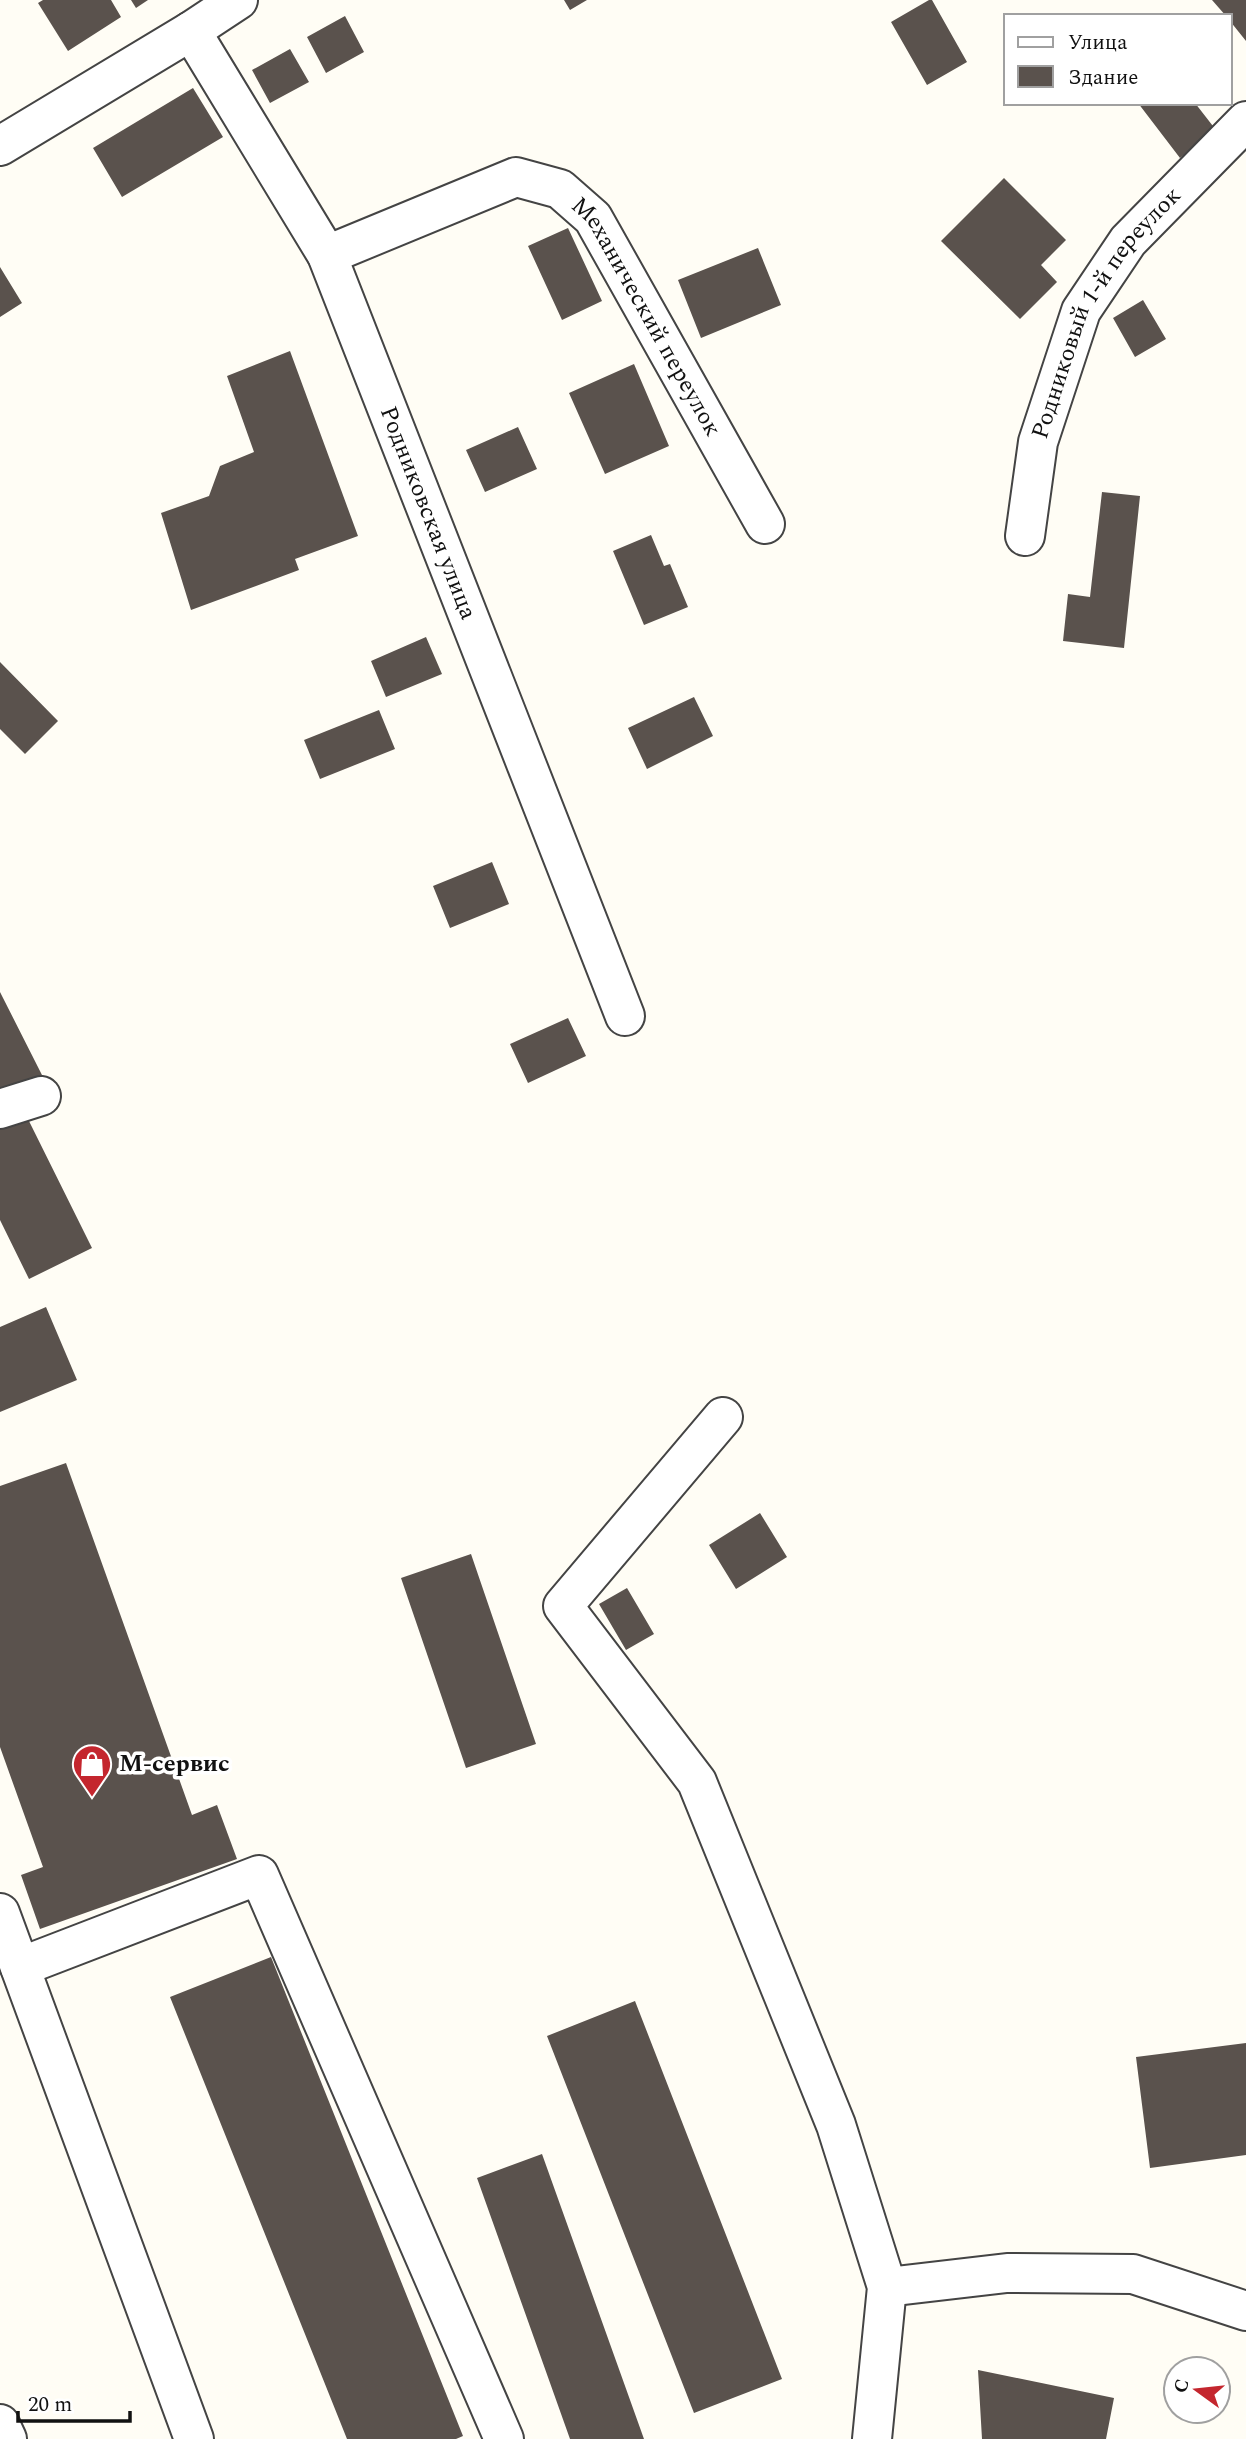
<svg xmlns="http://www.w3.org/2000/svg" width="1246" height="2439" font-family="Spectral,serif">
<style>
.building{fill:#5a524d}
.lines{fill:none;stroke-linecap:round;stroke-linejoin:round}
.minor-casing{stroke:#444;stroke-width:42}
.minor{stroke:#fff;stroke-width:38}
.labels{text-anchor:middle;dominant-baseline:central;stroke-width:7;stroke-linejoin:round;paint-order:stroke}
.street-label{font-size:24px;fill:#111;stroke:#fff}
.poi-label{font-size:24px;font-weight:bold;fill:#111;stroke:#fff;text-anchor:start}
</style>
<rect width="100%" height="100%" fill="#fffdf5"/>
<!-- building -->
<path class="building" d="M43,0H111L121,17L68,51L38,3Z
M131,0H148L136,8Z
M564,0H587L570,10Z
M929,0H932L967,62L927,85L891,22Z
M1212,0H1246V41L1230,21V16H1226Z
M345,16L364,52L326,73L307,37Z
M290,49L309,82L270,103L252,70Z
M193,88L223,137L122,197L93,148Z
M1138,103H1195L1216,130L1180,158Z
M1004,178L1066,240L1041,265L1057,282L1020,319L941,241Z
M568,228L602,301L562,320L528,246Z
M758,248L781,305L701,338L678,280Z
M0,267L22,303L0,317Z
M1143,300L1166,339L1135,357L1113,318Z
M290,351L358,536L295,559L299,570L191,610L161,513L209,496L220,466L254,452L227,376Z
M634,364L669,446L605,474L569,393Z
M518,427L537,469L485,492L466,450Z
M1102,492L1140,496L1124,648L1063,641L1068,594L1090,597Z
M651,535L664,566L670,564L688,607L644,625L613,551Z
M426,637L442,674L386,697L371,661Z
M0,662L58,721L25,754L0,729Z
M694,697L713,736L647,769L628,728Z
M379,710L395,749L320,779L304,740Z
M492,862L509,904L450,928L433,886Z
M0,992L42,1075L0,1093Z
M568,1018L586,1056L528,1083L510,1044Z
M24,1111L92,1248L29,1279L0,1220V1123Z
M46,1307L77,1380L0,1412V1327Z
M66,1463L192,1815L217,1805L237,1859L40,1929L21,1875L43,1867L0,1747V1486Z
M760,1513L787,1557L736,1589L709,1545Z
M471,1554L536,1744L466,1768L401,1578Z
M627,1588L654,1634L626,1650L599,1604Z
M271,1957L463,2436L456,2439H347L170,1997Z
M635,2001L782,2379L694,2413L547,2036Z
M1246,2043V2155L1150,2168L1136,2057Z
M542,2154L644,2439H570L477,2178Z
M978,2370L1114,2398L1106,2439H982Z"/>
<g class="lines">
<!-- minor casing -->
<g class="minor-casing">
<g id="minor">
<path id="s1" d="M191,31L327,255L625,1016"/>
<path d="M0,146L191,31L238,0"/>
<path id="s2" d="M327,255L516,177L560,189L593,218L765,524"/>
<path id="s3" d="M1025,536L1038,442L1081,311L1128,241L1246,121"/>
<path d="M0,1109L41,1096"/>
<path d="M723,1417L563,1606L697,1782L836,2125L887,2287L872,2439"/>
<path d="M0,1913L194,2439"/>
<path d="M20,1967L259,1875L504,2439"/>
<path d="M887,2287L1007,2273L1133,2274L1246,2311"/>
<path d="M0,2424L7,2439"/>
</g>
</g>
<!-- minor -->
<use href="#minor" class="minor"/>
</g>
<!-- icons -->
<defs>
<g id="shop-pin" transform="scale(2.0125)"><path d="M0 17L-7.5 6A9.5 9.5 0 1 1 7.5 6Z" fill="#c4262e" stroke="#fff"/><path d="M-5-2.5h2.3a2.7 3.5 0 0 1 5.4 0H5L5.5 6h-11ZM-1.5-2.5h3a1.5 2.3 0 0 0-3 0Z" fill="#fff"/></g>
</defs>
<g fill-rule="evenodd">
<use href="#shop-pin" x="92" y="1764"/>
</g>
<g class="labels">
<!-- street labels -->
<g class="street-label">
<text stroke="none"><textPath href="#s3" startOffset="243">Родниковый 1-й переулок</textPath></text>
<text stroke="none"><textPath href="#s2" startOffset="406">Механический переулок</textPath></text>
<text stroke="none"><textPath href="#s1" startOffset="539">Родниковская улица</textPath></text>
</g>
<!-- poi labels -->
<g class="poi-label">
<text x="119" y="1764">М-сервис</text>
</g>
</g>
<!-- legend -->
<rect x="1004" y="14" width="228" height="91" fill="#ffffff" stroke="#a0a0a0" stroke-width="2"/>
<rect x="1018" y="37" width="35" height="10" fill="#ffffff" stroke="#a0a0a0" stroke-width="2"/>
<text x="1068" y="49" font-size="21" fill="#111111">Улица</text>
<rect x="1018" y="66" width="35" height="21" fill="#5a524d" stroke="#a0a0a0" stroke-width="2"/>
<text x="1068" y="84" font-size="21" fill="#111111">Здание</text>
<!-- north arrow -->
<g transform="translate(1197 2390) rotate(285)"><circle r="33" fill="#ffffff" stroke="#a0a0a0" stroke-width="2"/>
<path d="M0-5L12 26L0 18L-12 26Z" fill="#c4262e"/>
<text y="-10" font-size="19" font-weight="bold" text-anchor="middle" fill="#111111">С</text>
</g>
<!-- scale -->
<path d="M18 2411v10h112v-10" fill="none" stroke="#111111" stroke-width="3.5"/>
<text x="28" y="2411" font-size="21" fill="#111111" stroke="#ffffff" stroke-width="5" paint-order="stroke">20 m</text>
</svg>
